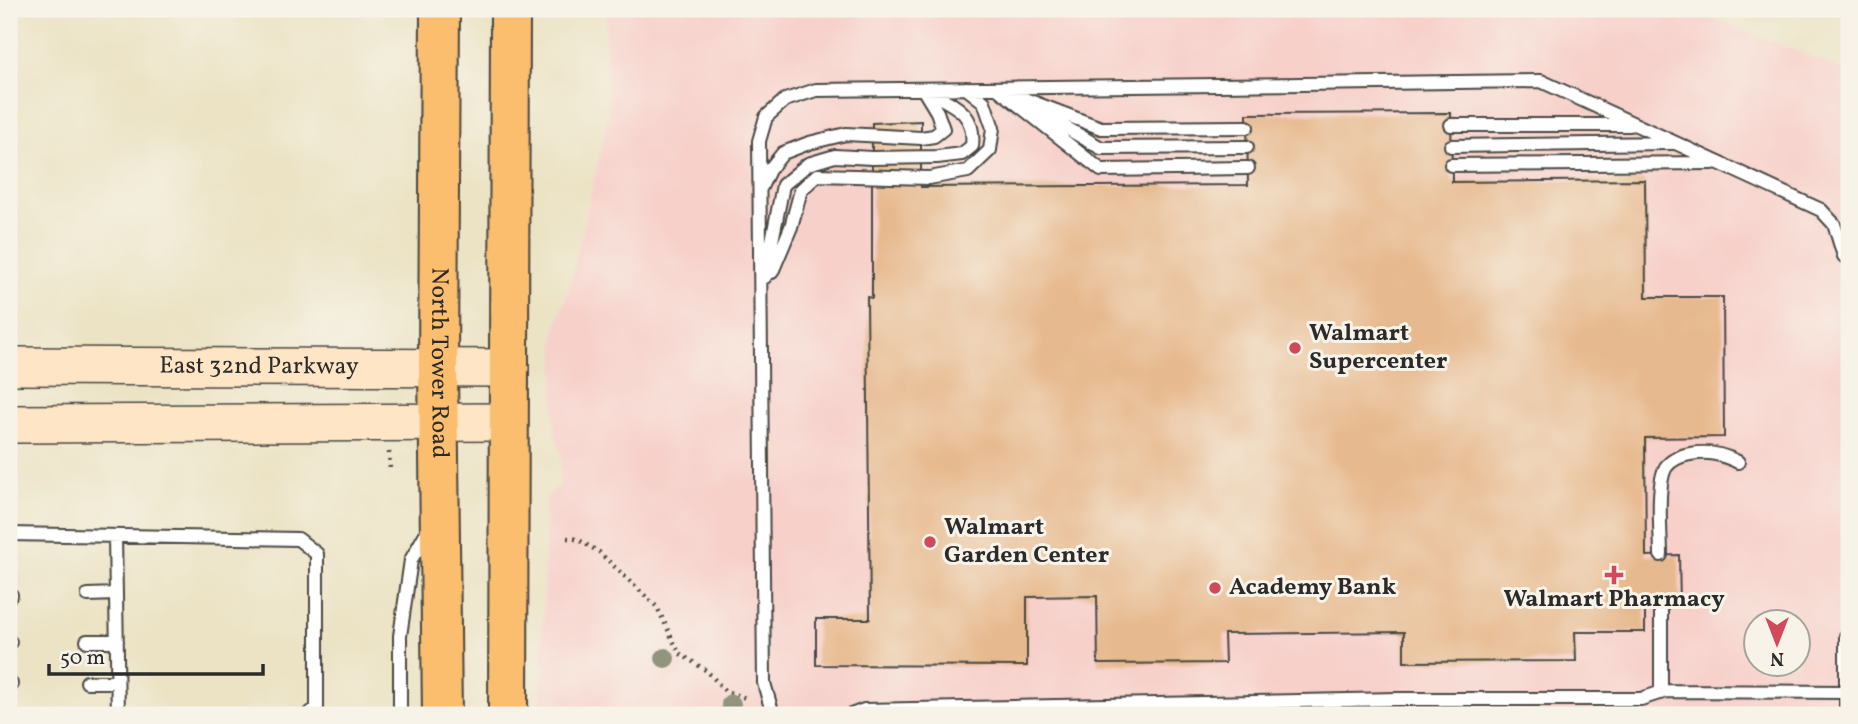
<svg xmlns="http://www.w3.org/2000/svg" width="1858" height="724" font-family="Vollkorn,serif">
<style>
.built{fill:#f7d0ca;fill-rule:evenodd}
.building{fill:#e7b98e}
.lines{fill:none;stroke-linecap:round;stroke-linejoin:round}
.service-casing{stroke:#484742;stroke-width:16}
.secondary-casing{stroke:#484742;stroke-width:40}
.primary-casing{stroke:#484742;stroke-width:42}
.path{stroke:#484742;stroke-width:4.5;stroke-dasharray:2 5;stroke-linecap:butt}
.service{stroke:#fff;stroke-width:12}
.secondary{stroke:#fde5c5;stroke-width:37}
.primary{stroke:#fbbd6e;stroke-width:38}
.tree{fill:#91957d}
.poi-dot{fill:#d1495b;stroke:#f7f3e8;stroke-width:2.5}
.labels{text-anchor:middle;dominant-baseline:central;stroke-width:6;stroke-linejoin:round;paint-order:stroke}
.poi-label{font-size:24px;font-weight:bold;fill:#2b2b2b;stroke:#f7f3e8;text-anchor:start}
.street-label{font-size:24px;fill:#2b2b2b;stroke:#f7f3e8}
</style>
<rect width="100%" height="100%" fill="#f7f3e8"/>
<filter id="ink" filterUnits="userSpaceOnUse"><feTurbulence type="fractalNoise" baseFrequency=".0143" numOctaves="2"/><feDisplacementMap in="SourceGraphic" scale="14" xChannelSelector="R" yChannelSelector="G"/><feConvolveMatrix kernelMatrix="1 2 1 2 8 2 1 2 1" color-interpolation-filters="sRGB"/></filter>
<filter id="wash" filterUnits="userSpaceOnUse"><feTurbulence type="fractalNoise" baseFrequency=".00686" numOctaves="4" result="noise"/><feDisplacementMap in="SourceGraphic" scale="28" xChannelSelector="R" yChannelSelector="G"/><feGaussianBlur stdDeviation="1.57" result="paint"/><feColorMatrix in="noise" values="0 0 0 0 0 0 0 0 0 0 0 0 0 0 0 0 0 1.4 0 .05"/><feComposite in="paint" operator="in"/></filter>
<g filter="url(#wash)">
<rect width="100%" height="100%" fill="#ece3c5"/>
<!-- built -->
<path class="built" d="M608,9H1690L1849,72V715H541L546,498L560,485L561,453L554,430L555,328L570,286L609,114L605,36ZM1756,622H1798V664H1756Z"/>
<g id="blocks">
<!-- building -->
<path class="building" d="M1451,113L1452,182L1645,180L1646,297H1723L1724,437L1645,438L1646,556L1679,555L1680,604H1645V632H1575L1576,661L1404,662V632L1224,634L1225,663L1098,664L1097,596L1027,597V666L816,665V619H870L867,297L872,298V123L921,121V187L1248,185L1247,114Z"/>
</g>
</g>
<g filter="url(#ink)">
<use href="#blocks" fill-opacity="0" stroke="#484742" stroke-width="2"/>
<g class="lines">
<!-- service casing -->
<g class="service-casing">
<path id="service" d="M997,88L1101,170L1248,168
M1009,93L1101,128L1247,127
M1034,109L1101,148L1247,147
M1451,125H1630
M1451,146L1671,143
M1451,165L1713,163
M761,187L769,170L783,153L809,143L846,134L921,138L934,136L943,129L937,112L923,89
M772,272L791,227L801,190L817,175L929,178L968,171L990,150L993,128L984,102L966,88
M765,277L783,185L808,164L835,156L872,158L937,157L962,154L972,146C976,111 953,105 927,91
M9,534L298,539L317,554V708L308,715
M115,536L118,715
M1661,555C1661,535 1656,483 1666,467C1671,460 1682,455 1690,454C1708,451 1722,454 1738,462
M9,595H11
M88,595L116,594
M1846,636V715
M87,641H117
M9,642H10
M87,682H117
M9,684H11
M1661,693V604
M400,715V636L411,560L428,530
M773,715L764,683L759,141L766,117L785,100L816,90L1541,81L1821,210L1834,224L1844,256
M851,715L864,710L1397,699H1641L1665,691L1846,692"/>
</g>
<!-- secondary casing -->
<g class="secondary-casing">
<g id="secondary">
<path id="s1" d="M9,366L510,368"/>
<path d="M9,424L509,422"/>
</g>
</g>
<!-- primary casing -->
<g class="primary-casing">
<g id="primary">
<path id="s2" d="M440,9L438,368L442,715"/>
<path d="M508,715L510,9"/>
</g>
</g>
<!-- path -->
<path class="path" d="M389,452L390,469
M567,538L577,539L599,552L657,607L679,653L707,671L725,691L749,699"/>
<!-- service -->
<use href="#service" class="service"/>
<!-- secondary -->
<use href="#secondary" class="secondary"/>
<!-- primary -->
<use href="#primary" class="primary"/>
</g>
<!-- trees -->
<g class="tree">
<circle cx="665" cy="658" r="10"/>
<circle cx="731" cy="704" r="10"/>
</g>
</g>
<!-- markers -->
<g class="poi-dot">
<circle cx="1295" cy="348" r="7"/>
<circle cx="930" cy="542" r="7"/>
<path d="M1610.5 564.5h7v7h7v7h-7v7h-7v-7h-7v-7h7z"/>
<circle cx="1215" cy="588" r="7"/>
</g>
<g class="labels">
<!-- poi labels -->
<g class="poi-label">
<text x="1309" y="334">Walmart<tspan x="1309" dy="28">Supercenter</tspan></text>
<text x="944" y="528">Walmart<tspan x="944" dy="28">Garden Center</tspan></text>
<text x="1229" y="588">Academy Bank</text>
<text x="1614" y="600" text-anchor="middle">Walmart Pharmacy</text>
</g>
<!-- street labels -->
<g class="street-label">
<text stroke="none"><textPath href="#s2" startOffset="354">North Tower Road</textPath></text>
<text stroke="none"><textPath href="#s1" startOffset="250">East 32nd Parkway</textPath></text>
</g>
</g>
<!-- margin -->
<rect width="1858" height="724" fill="none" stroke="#f7f3e8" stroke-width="35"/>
<!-- north arrow -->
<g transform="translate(1777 643) rotate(180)"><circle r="33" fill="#f7f3e8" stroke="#a5a39c" stroke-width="2"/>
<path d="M0-5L12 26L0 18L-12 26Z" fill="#d1495b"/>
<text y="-10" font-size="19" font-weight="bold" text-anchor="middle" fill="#2b2b2b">N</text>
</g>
<!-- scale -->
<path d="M49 664v10h214v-10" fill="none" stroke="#2b2b2b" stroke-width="3.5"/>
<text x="60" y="664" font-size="21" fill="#2b2b2b" stroke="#f7f3e8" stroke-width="5" paint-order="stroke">50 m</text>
</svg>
